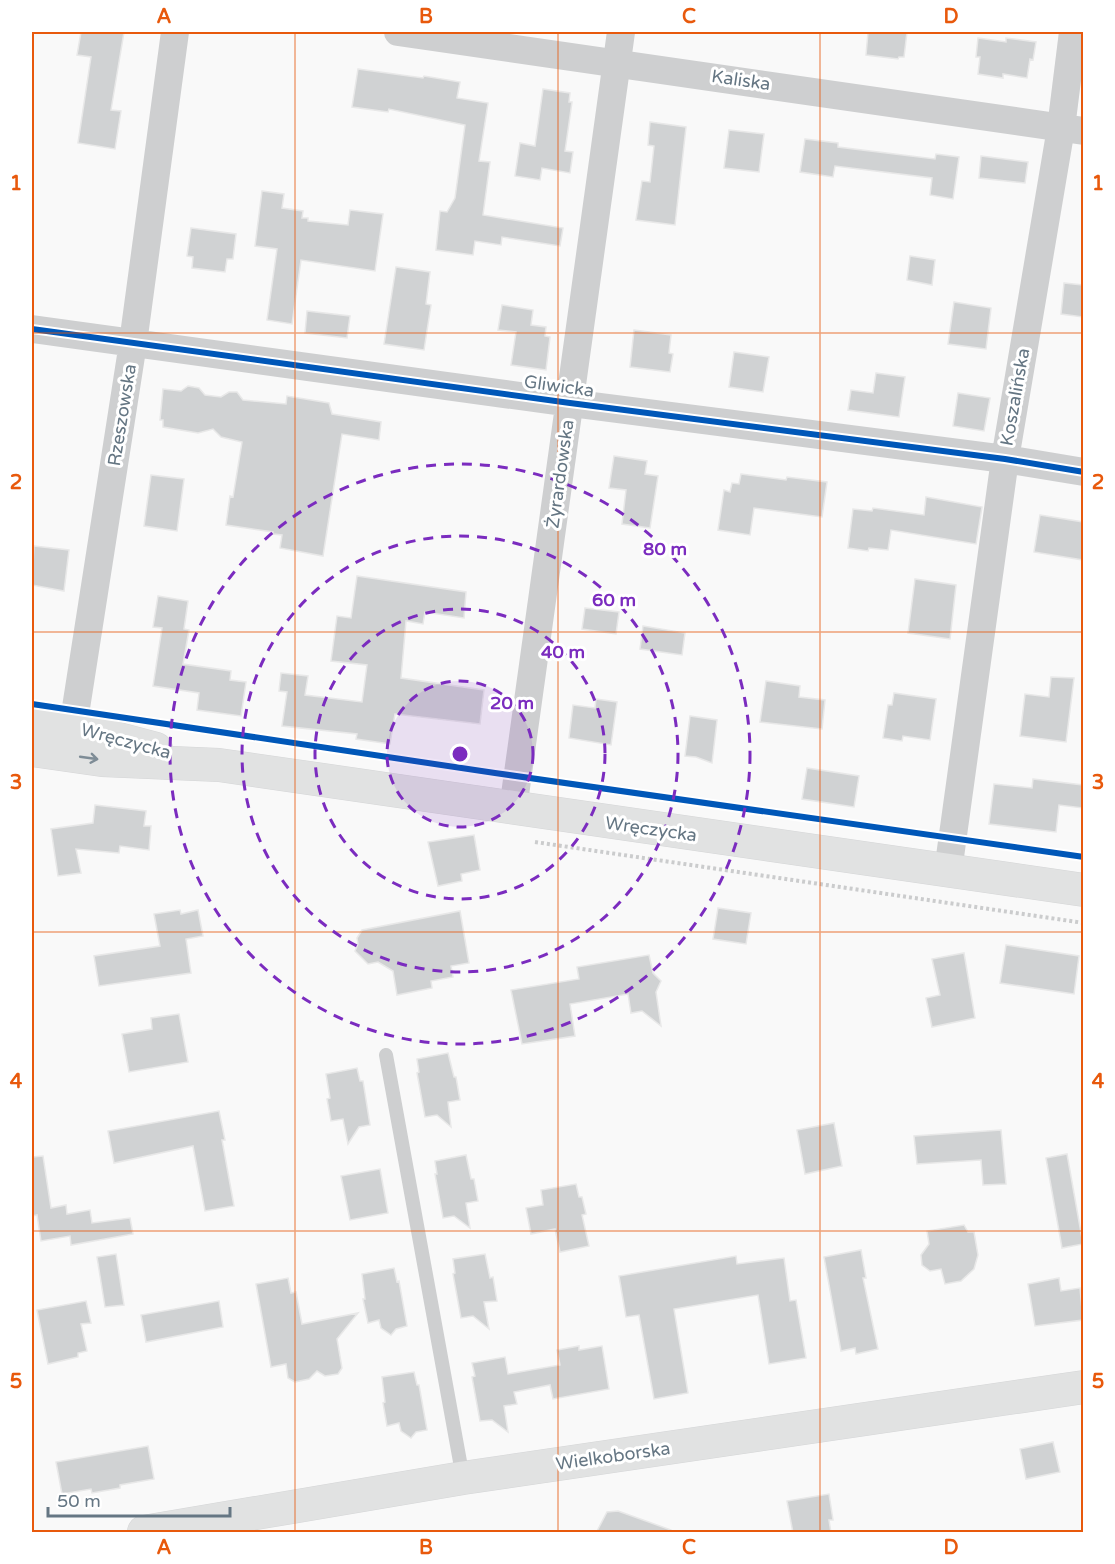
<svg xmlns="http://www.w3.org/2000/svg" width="1115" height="1564" font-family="'Varela Round',sans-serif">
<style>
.building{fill:#d0d2d3;stroke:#e8e8e8;stroke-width:1.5}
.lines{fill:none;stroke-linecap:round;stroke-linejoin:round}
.secondary-casing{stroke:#d5d6d7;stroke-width:34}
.path{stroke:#cbcccd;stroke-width:4;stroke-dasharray:3 3;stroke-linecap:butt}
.lane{stroke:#cecfd0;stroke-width:14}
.street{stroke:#cecfd0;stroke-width:28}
.secondary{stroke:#e1e2e2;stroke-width:33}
.cycleway-casing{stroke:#fff;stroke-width:10}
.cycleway{stroke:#0057b8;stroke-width:6}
.oneway{stroke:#7e8c96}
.grid{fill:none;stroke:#e8590c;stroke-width:1.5;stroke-opacity:0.55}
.ring{fill:none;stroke:#7b2cbf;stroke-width:3;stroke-dasharray:10 8}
.labels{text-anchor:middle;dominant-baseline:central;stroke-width:6;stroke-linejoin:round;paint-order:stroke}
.street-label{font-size:18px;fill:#657683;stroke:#fff}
.centre{fill:#7b2cbf;stroke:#fff;stroke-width:3}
.ring-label{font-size:18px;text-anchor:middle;font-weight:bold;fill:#7b2cbf;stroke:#fff;stroke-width:6;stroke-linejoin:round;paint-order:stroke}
.neatline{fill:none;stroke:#e8590c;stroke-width:2}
.grid-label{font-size:20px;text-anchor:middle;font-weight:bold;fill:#e8590c}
</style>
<rect width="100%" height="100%" fill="#f9f9f9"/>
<!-- building -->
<path class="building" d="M81,32H124L111,110L121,111L115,149L78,143L91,57L77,55Z
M868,32H907L904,57H899L898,59L866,55Z
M978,38L1006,42V38L1036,42L1033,60L1030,59L1027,78L1003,74V78L978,74L980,57H976Z
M358,69L423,78L424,76L460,82L457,98L488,103L479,161L490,162L483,215L563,228L560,246L502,237L501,245L475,241L473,255L436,250L440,211L447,212L455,198L465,125L389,109L388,112L352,107Z
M543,89L570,93L569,102H572L565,151L573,152L570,173L542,168L540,180L515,176L520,143L535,146Z
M650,122L686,127L675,225L636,220L642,181L650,182L654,146L648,145Z
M729,130L764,134L759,172L724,168Z
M805,139L838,143V147L935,159L936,154L959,157L953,199L930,195L932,178L835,166L833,177L800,172Z
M981,156L1028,162L1025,183L979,178Z
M262,191L284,194L282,208L303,211L302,218H308V221L348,225L350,210L383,214L375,271L301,260L292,324L267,320L277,249L255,246Z
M191,228L236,234L233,259H227L225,272L192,268L193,257L187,256Z
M910,256L935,260L932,285L907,280Z
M396,267L430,272L426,304L431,305L424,350L384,344Z
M1064,283L1083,285V317L1061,314Z
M954,302L991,308L986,349L948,344Z
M502,305L533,310L531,325L546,327L545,336L550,337L546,370L511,365L516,332L498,330Z
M307,311L350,316L347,338L305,333Z
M634,330L671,335L669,353L673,354L670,372L630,367Z
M734,352L769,357L763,392L729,387Z
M876,373L905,377L899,417L848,410L851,390L873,393Z
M188,386L199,388L205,395L221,397L229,392H237L243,400L286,404L287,396L329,403L332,414L381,422L379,440L342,434L323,556L280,548L282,535L273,534V532L226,525L230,496L233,497L242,442L221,437L213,429L198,433L163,427V420H160L163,389L181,391Z
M958,393L990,398L984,431L953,426Z
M614,456L647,461L645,474L658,476L650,528L622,524L626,490L609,488Z
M741,474L786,480L787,477L827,482L822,517L754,508L750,535L718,530L724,490L730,492L732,483L739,484Z
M151,475L184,479L177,531L144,526Z
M926,497L982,507L976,544L891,530L888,550L869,548L868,551L848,548L853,509L872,511L873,508L924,515Z
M1040,515L1083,522V560L1034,552Z
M34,546L69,550L64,591L32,585Z
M357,576L466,592L464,618L425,612L423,624L406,621L401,678L484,690L480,724L395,714L390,744L356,739L357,734L282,726L287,692L279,691L281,673L308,676L305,695L362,702L367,665L331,661L337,616L351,618Z
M915,579L956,585L950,639L908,633Z
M158,596L188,601L184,629L189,630L183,664L231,671L230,680L246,682L241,716L197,710L199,693L153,686L162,628L153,627Z
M585,608L619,612L616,634L582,629Z
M643,626L685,633L682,655L640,649Z
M1051,677L1074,678L1066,742L1020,736L1025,694L1049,697Z
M766,681L800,686L799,697L825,700L822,729L760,722Z
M894,693L936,699L930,740L903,736L902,741L883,738L888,705H892Z
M596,699L617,702L611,745L569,738L573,705L595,708Z
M690,716L717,720L712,763L696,757L685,756Z
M807,768L859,776L854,807L802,799Z
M1033,779L1083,785V808L1059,805L1056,832L989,824L994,784L1032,788Z
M95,805L146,811L144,826H151L149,850L120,846L119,853L76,849L81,873L58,876L51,829L93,823Z
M474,835L480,870L461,874L462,881L438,886L428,842Z
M718,908L751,913L746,944L713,939Z
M180,910L181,914L198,910L203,936L186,939L191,973L99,986L94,956L160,946L154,914Z
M460,911L469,963L451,966L453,977L431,981L432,988L397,995L393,971L378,962L368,964L355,951L358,944L357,938L362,930Z
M1006,945L1079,956L1074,994L1000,983Z
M964,953L975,1018L932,1027L926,998L940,995L932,959Z
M649,955L653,973L661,981L656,992L661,1026L642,1011L631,1013L628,994L570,1004L575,1036L522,1044L511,990L579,979L577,967Z
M179,1014L188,1062L129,1072L122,1034L152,1029L151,1018Z
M448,1053L454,1077H456L460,1100L448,1102L451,1127L437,1115L425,1117L417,1073L419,1072L417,1059Z
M357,1068L360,1081H363L370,1125L359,1127L348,1144L343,1119L331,1121L327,1099L330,1098L326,1074Z
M219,1111L225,1140H222L234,1206L205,1211L193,1146L114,1163L108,1131Z
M834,1123L842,1166L805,1174L797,1130Z
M1001,1130L1006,1184L983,1185L981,1160L917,1164L914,1136Z
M1067,1154L1083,1244L1062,1248L1046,1158Z
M466,1155L471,1179H474L478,1201L466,1203L470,1228L454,1216L443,1218L435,1174H437L435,1161Z
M43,1156L51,1208L66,1205L67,1214L90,1210L92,1223L130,1218L133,1234L71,1245L70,1236L41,1241L37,1215L32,1216V1157Z
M380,1169L388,1213L350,1220L341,1176Z
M576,1184L579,1197H582L586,1214L582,1215L589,1246L560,1252L555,1229L531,1234L526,1208L543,1205L541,1190Z
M964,1225L968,1232H974L978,1255L974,1269L961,1281L945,1284L941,1269L930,1271L922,1265L921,1255L929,1244L927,1231Z
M861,1250L866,1278H863L878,1349L856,1354L855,1348L841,1351L824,1257Z
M116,1254L124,1305L105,1307L97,1257Z
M485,1254L490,1278L493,1277L497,1301L484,1302L489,1329L473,1316L461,1318L453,1274L455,1273L453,1259Z
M736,1256L737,1264L784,1258L790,1301L796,1300L806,1358L769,1364L758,1295L674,1309L688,1393L654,1399L639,1315L626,1317L619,1276Z
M394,1268L397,1282L399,1281L407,1326L396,1329L391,1335L381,1328L379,1320L368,1323L363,1299H365L362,1274Z
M288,1278L291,1293L296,1292L302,1324L358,1313L337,1339L342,1368L338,1374L325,1376L317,1371L309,1379L295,1382L288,1378L286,1364L271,1367L256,1284Z
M1059,1278L1061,1291L1080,1288L1083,1320L1035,1326L1028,1284Z
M86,1301L91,1323L81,1324L87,1351L78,1353V1357L48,1364L37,1310Z
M219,1301L223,1327L146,1342L141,1315Z
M579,1346V1350L602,1346L609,1389L553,1399L550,1385L514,1392L517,1404L504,1406L508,1432L492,1420L480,1421L472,1377L475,1376L472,1363L505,1357L508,1374L560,1365L557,1350Z
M414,1372L417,1385H419L427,1430L416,1432L411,1438L401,1431L399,1423L387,1426L383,1403L385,1402L382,1377Z
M1053,1442L1060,1472L1026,1479L1020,1449Z
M148,1446L154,1479L120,1485V1488L92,1493L91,1489L62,1494L56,1462Z
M829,1494L833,1520H829L831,1533H793L787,1501Z
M618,1511L671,1530V1533H596L607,1512Z"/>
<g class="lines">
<!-- secondary casing -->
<g class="secondary-casing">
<path id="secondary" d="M32,722L73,727L156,749
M32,750L102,760L219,765L1084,890
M144,1532L463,1478L1084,1387"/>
</g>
<!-- path -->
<path class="path" d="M535,842L1084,923"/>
<!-- lane -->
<path class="lane" d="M386,1055L463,1478"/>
<!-- street -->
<path class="street" d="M398,32L1084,131
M32,329L570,403L1005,459L1084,472
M73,727L133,343L175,32
M513,809L621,32
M948,871L1005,459L1061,128L1073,32"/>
<!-- secondary -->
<use href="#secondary" class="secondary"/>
<!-- cycleway casing -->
<g class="cycleway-casing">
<path id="cycleway" d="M32,329L570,403L1005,459L1084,472
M32,704L495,773L1084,857"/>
</g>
<!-- cycleway -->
<use href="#cycleway" class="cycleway"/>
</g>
<!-- one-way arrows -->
<defs><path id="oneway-shaft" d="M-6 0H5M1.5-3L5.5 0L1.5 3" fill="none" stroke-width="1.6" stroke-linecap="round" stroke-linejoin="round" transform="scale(1.5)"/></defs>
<use class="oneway" href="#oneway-shaft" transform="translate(89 758) rotate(8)"/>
<!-- grid -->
<path class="grid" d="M295,32V1532M558,32V1532M820,32V1532M32,333H1084M32,632H1084M32,932H1084M32,1231H1084"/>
<!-- distance rings -->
<circle cx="460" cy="754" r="73" fill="#7b2cbf" fill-opacity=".12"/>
<g class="ring">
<circle cx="460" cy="754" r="73"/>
<circle cx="460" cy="754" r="145"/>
<circle cx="460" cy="754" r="218"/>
<circle cx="460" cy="754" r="290"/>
</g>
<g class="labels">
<!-- street labels -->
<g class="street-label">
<text transform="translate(741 80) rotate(8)">Kaliska</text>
<text transform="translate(559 386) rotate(8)">Gliwicka</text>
<text transform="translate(1015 397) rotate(-80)">Koszalińska</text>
<text transform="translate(122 415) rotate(-81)">Rzeszowska</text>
<text transform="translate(560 474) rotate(-82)">Żyrardowska</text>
<text transform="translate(126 741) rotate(15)">Wręczycka</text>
<text transform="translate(651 829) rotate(8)">Wręczycka</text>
<text transform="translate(613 1456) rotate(-8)">Wielkoborska</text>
</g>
</g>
<circle cx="460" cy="754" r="9" class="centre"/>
<g class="ring-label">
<text x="665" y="555">80 m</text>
<text x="614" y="606">60 m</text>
<text x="563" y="658">40 m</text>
<text x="512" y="709">20 m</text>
</g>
<!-- border -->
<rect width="1115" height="1564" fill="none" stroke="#ffffff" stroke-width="66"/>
<!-- scale -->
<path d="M48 1507v9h182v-9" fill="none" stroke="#657683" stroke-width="3"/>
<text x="57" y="1507" font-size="18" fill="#657683" stroke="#ffffff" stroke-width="4.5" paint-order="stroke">50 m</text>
<rect x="33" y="33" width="1049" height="1498" class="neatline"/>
<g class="grid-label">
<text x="164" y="23">A</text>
<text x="426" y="23">B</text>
<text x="689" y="23">C</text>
<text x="951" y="23">D</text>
<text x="16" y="190">1</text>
<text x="1098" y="190">1</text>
<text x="16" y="489">2</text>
<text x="1098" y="489">2</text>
<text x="16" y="789">3</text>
<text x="1098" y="789">3</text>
<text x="16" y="1088">4</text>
<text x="1098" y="1088">4</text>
<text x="16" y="1388">5</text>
<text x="1098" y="1388">5</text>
<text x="164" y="1554">A</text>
<text x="426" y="1554">B</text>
<text x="689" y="1554">C</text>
<text x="951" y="1554">D</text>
</g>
</svg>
